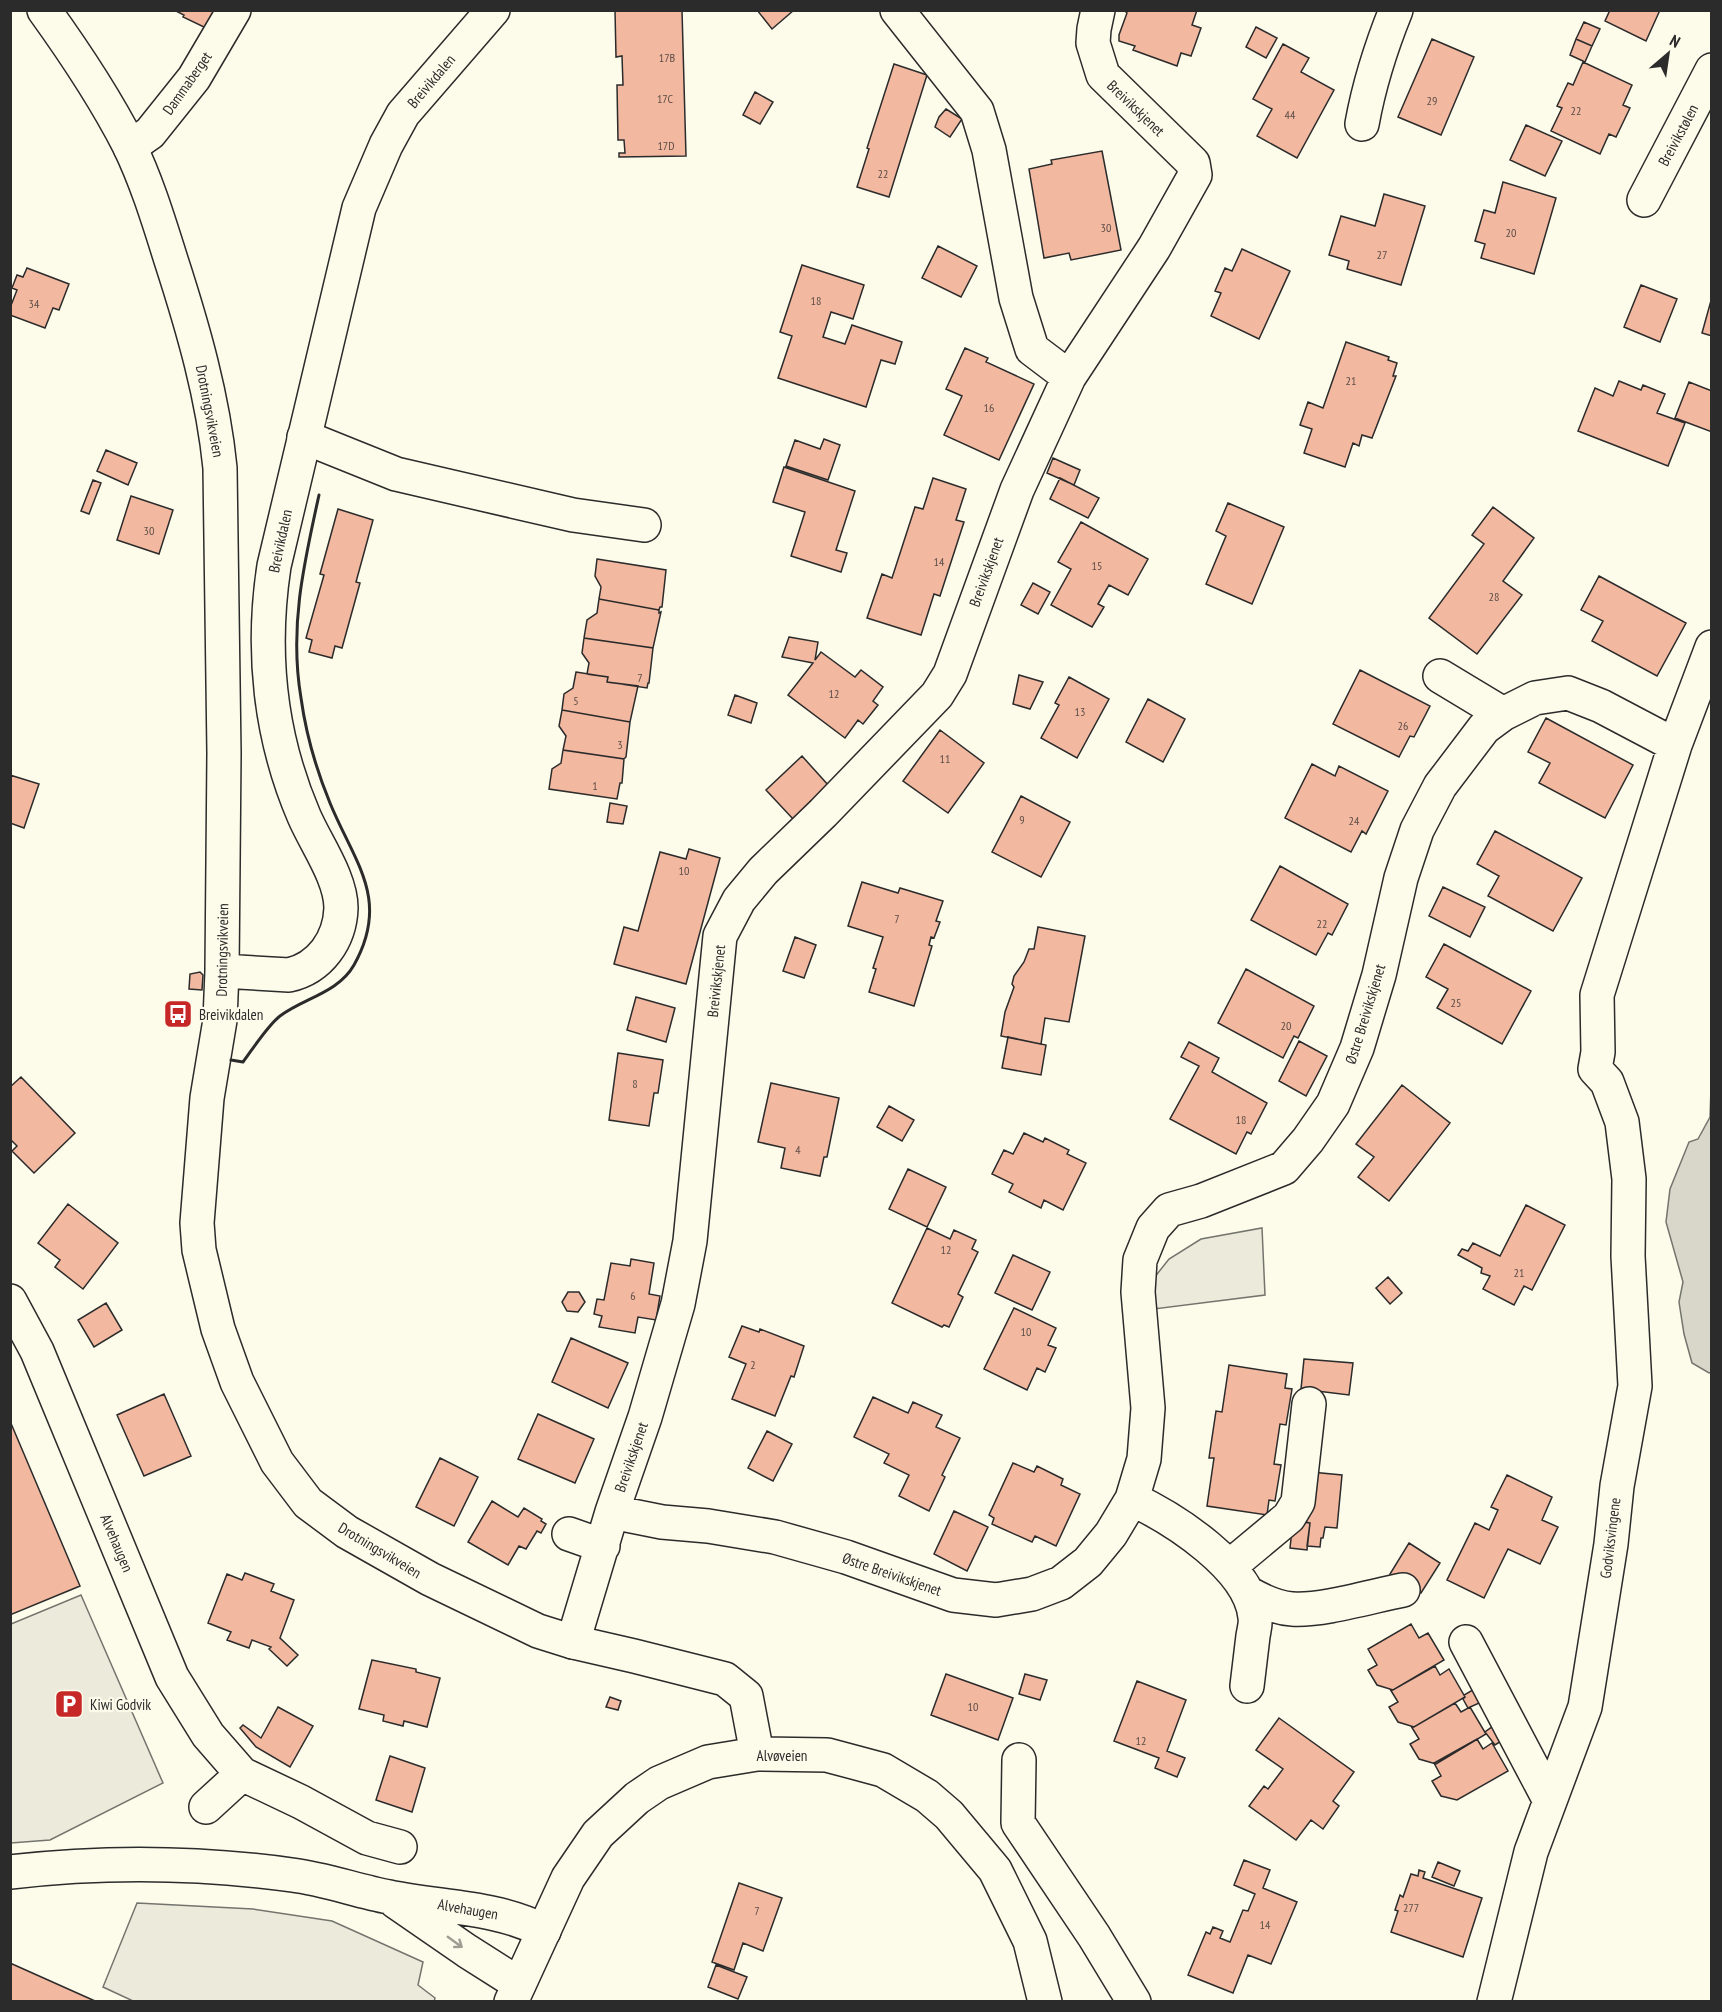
<svg xmlns="http://www.w3.org/2000/svg" width="1722" height="2012" font-family="'PT Sans Narrow',sans-serif">
<style>
.green{fill:#ecebdb;stroke:#74746e;stroke-width:1.5}
.parking{fill:#eceadb;stroke:#74746e;stroke-width:1.5}
.water{fill:#d8d7c9;stroke:#74746e;stroke-width:1.5}
.building{fill:#f2b8a0;stroke:#2b2b2b;stroke-width:1.5}
.lines{fill:none;stroke-linecap:round;stroke-linejoin:round}
.minor-casing{stroke:#2b2b2b;stroke-width:36}
.major-casing{stroke:#2b2b2b;stroke-width:36}
.minor{stroke:#fdfbea;stroke-width:33}
.major{stroke:#fdfbea;stroke-width:33}
.wall{stroke:#2b2b2b;stroke-width:3}
.oneway{stroke:#9e9d94}
.labels{text-anchor:middle;dominant-baseline:central;stroke-width:4.5;stroke-linejoin:round;paint-order:stroke}
.number-label{font-size:12px;fill:#5d4e48}
.street-label{font-size:15px;fill:#2b2b2b;stroke:#fdfbea}
.poi-label{font-size:15px;fill:#2b2b2b;stroke:#fdfbea;text-anchor:start}
</style>
<rect width="100%" height="100%" fill="#fdfbea"/>
<!-- green -->
<path class="green" d="M1262,1228L1265,1295L1154,1309V1278L1169,1259L1201,1239Z"/>
<!-- parking -->
<path class="parking" d="M81,1595L163,1783L50,1840L11,1843V1624Z
M137,1903L253,1909L332,1921L423,1962L418,1985L435,1998L434,2002L133,2001L103,1987Z"/>
<!-- water -->
<path class="water" d="M1711,1088L1712,1372L1709,1373L1692,1363L1684,1334L1679,1302L1683,1282L1666,1222L1670,1189L1689,1142L1698,1139L1710,1117Z"/>
<!-- building -->
<path class="building" d="M174,10H214L206,28L183,17L184,15Z
M615,10H682L686,156L619,157V153H625L624,140H618L617,85H623L622,56L616,57Z
M757,10H794L772,29Z
M1124,10H1197L1192,25L1201,28L1191,56L1181,53L1177,66L1133,50L1135,46L1119,41V35L1127,13Z
M1610,10H1660L1646,41L1605,21Z
M1584,22L1600,29L1592,46L1576,39Z
M1256,27L1277,38L1266,58L1246,47Z
M1432,39L1474,57L1441,135L1398,117Z
M1576,39L1592,46L1585,62L1570,55Z
M1283,44L1309,58L1301,72L1334,90L1297,158L1257,136L1272,109L1253,99Z
M1583,62L1632,85L1623,105L1630,108L1616,137L1609,134L1600,154L1551,131L1562,108L1557,106L1568,83L1573,85Z
M894,64L927,75L889,197L857,187L869,149L867,148Z
M755,92L773,102L760,124L743,115Z
M946,109L962,119L950,137L935,127L939,117Z
M1526,125L1562,141L1545,176L1510,160Z
M1102,151L1121,250L1071,260L1069,253L1044,258L1029,169L1052,164L1051,160Z
M1503,182L1556,198L1534,274L1481,258L1485,244L1475,241L1484,210L1495,213Z
M1384,194L1425,206L1401,285L1347,269L1349,261L1329,255L1341,216L1375,226Z
M938,246L977,266L961,297L922,278Z
M1242,249L1290,271L1259,339L1211,316L1221,293L1215,291L1225,268L1232,271Z
M802,265L864,285L853,319L831,312L823,337L845,344L852,325L902,342L895,364L881,360L866,407L778,378L792,336L780,332Z
M27,268L69,284L59,310L53,308L45,328L10,315V308L17,290L12,288L17,275L23,277Z
M1641,285L1677,299L1660,342L1624,327Z
M1712,297V336L1702,333Z
M1346,342L1389,357L1388,360L1397,363L1393,376H1396L1372,438L1362,435L1359,446L1353,443L1345,467L1304,453L1312,429L1300,425L1308,402L1323,408Z
M965,348L988,358L986,362L1034,384L999,460L944,435L962,396L946,389Z
M1619,381L1641,390L1643,385L1665,394L1657,413L1685,423L1668,466L1578,431L1595,388L1613,396Z
M1689,382L1712,391V432L1675,418Z
M824,439L840,445L828,480L786,466L795,440L820,449Z
M106,450L137,463L128,485L97,471Z
M1053,458L1080,470L1074,485L1047,473Z
M784,467L855,491L836,550L847,553L841,572L791,556L805,512L773,502Z
M933,478L966,489L956,520L964,522L940,596L934,594L921,635L867,618L882,574L892,578L915,507L923,509Z
M1060,478L1099,498L1088,518L1050,499Z
M93,480L101,483L89,514L81,511Z
M131,496L173,510L159,554L117,540Z
M1228,503L1284,527L1252,604L1206,584L1226,536L1216,531Z
M1493,507L1534,538L1503,581L1522,595L1477,654L1429,618L1484,544L1472,535Z
M338,509L373,520L356,582L360,583L342,648L335,646L332,658L309,652L312,640L306,638L324,575L320,574Z
M1081,522L1148,559L1128,595L1109,585L1098,604L1104,607L1092,627L1051,605L1071,569L1058,562Z
M597,559L666,570L662,607H660L659,610L599,599L601,587L595,576Z
M1599,576L1686,623L1657,676L1592,641L1603,621L1581,610Z
M1033,583L1050,592L1038,614L1021,605Z
M599,599L659,610V613L661,612L653,648L584,638L587,620L597,613Z
M789,637L818,642L815,660L821,652L855,677L861,670L883,687L873,701L878,705L863,724L858,720L845,738L788,695L813,663L782,657Z
M584,638L653,648L649,683H648L647,688L607,682L608,677L587,674L589,663L582,653Z
M1360,670L1430,706L1414,737L1410,736L1399,757L1333,724Z
M576,672L608,677L607,682L638,686L630,722L562,710L564,694L573,688Z
M1019,675L1043,682L1030,709L1013,704Z
M1069,677L1109,699L1077,758L1041,738L1059,705L1055,703Z
M735,695L757,703L751,723L728,715Z
M1148,699L1185,719L1163,762L1126,742Z
M562,710L630,722L626,757L624,759L563,750L566,736L559,726Z
M1546,718L1633,765L1605,818L1539,783L1550,763L1528,752Z
M940,730L984,763L948,813L903,781Z
M563,750L624,759L622,783H620L617,799L549,789L552,769L561,763Z
M802,756L829,786L793,819L766,790Z
M1312,764L1335,776L1339,766L1388,791L1366,834L1362,831L1351,852L1285,818Z
M10,775L39,784L24,828L10,823Z
M1021,796L1070,822L1041,877L992,852Z
M610,803L627,806L623,824L607,822Z
M1495,831L1582,878L1553,931L1488,896L1499,876L1477,864Z
M689,849L720,858L686,984L614,964L624,927L638,931L660,852L686,859Z
M1280,866L1348,904L1332,935L1328,933L1316,955L1251,920Z
M862,882L898,893L900,888L943,901L936,921L940,922L934,938L931,937L929,945L932,946L914,1006L869,992L876,969L873,968L883,937L848,926Z
M1443,887L1485,907L1470,937L1429,916Z
M1038,927L1085,936L1069,1022L1045,1018L1041,1044L1001,1036L1005,1012L1014,987L1012,984L1014,976L1024,962L1029,949H1034Z
M795,937L816,945L804,978L783,971Z
M1444,944L1531,991L1502,1044L1437,1008L1448,989L1426,977Z
M1246,969L1314,1006L1298,1038L1294,1036L1283,1058L1218,1023Z
M200,972L203,975L202,990L189,989L190,974Z
M636,997L675,1008L666,1042L627,1030Z
M1008,1037L1046,1045L1041,1075L1002,1068Z
M1299,1041L1327,1056L1306,1096L1279,1081Z
M1189,1042L1219,1058L1212,1072L1267,1103L1251,1134L1247,1132L1236,1154L1170,1119L1199,1066L1181,1057Z
M618,1053L663,1060L658,1093H654L649,1126L609,1120Z
M21,1077L75,1133L34,1173L12,1151L17,1146L10,1139V1087Z
M771,1083L839,1098L827,1157H824L820,1176L781,1168L785,1148L758,1142Z
M1402,1085L1450,1123L1389,1201L1358,1177L1374,1157L1356,1144Z
M889,1106L914,1120L902,1141L877,1127Z
M1024,1133L1043,1142L1045,1138L1069,1150L1067,1154L1086,1163L1063,1210L1044,1200L1041,1208L1009,1192L1013,1184L992,1174L1004,1150L1013,1154Z
M908,1169L946,1187L927,1227L889,1209Z
M68,1204L118,1243L83,1289L55,1267L60,1260L38,1243Z
M1526,1205L1565,1225L1532,1290L1524,1286L1514,1305L1483,1289L1490,1276L1481,1273L1482,1268L1458,1255L1462,1249L1468,1251L1473,1243L1500,1256Z
M927,1228L950,1239L954,1230L976,1240L972,1249L978,1252L958,1294L963,1297L949,1327L944,1325L942,1327L892,1303Z
M1013,1255L1050,1272L1032,1310L995,1293Z
M631,1259L654,1263L649,1294L660,1296L656,1320L638,1317L635,1333L599,1327L602,1316L594,1314L597,1299L604,1300L611,1263L630,1266Z
M1388,1277L1402,1293L1390,1304L1376,1288Z
M568,1292H579L585,1302L578,1312L567,1311L562,1302Z
M106,1303L122,1330L94,1347L78,1320Z
M1014,1308L1056,1328L1048,1345L1056,1348L1045,1372L1037,1368L1027,1390L984,1369Z
M742,1326L759,1332L760,1329L804,1346L794,1377L791,1376L775,1416L732,1399L746,1364L729,1357Z
M571,1338L628,1363L608,1408L552,1382Z
M1304,1359L1353,1363L1349,1395L1301,1389Z
M1229,1365L1287,1374L1285,1388L1292,1389L1286,1425L1280,1424L1274,1464L1281,1465L1275,1501L1269,1500L1267,1515L1207,1506L1214,1458H1209L1216,1411L1222,1412Z
M164,1394L191,1456L144,1476L117,1415Z
M873,1397L908,1413L913,1402L942,1415L936,1427L960,1438L942,1475L945,1477L929,1511L899,1496L909,1475L884,1463L889,1454L854,1437Z
M538,1414L594,1439L575,1483L518,1459Z
M10,1421L80,1586L10,1615Z
M767,1431L792,1444L773,1481L748,1468Z
M440,1458L478,1477L454,1526L416,1507Z
M1013,1463L1034,1472L1037,1466L1063,1479L1061,1485L1080,1494L1056,1546L1035,1536L1032,1542L992,1524L994,1518L989,1515Z
M1311,1472L1342,1475L1337,1528L1325,1527L1323,1538H1321L1320,1547L1307,1546L1310,1523L1306,1522Z
M1507,1475L1552,1497L1542,1520L1558,1527L1540,1564L1508,1549L1484,1598L1447,1580L1475,1523L1489,1530L1498,1510L1491,1507Z
M492,1501L518,1517L524,1508L542,1519L541,1521L546,1524L541,1533L537,1531L526,1549L519,1546L508,1565L468,1542Z
M954,1511L988,1527L967,1571L934,1554Z
M1293,1521L1310,1523L1307,1550L1290,1548Z
M1409,1543L1440,1563L1421,1593L1390,1574Z
M245,1573L274,1584L271,1591L294,1600L280,1638L298,1655L287,1666L269,1649L271,1647L252,1640L249,1648L227,1640L231,1632L208,1623L227,1574L242,1580Z
M1411,1624L1419,1638L1428,1633L1444,1660L1393,1690L1377,1685L1368,1670L1377,1665L1368,1649Z
M372,1660L416,1669V1672L440,1678L427,1727L404,1721L403,1726L383,1721L384,1715L359,1709Z
M1435,1666L1440,1675L1449,1669L1465,1697L1414,1727L1398,1722L1389,1707L1398,1702L1390,1689L1393,1690Z
M946,1674L1013,1698L998,1740L931,1715Z
M1025,1674L1047,1680L1040,1700L1019,1694Z
M1137,1681L1186,1700L1167,1751L1185,1758L1177,1777L1155,1768L1159,1758L1114,1741Z
M1478,1687L1486,1700L1468,1708L1463,1699L1465,1697L1464,1695Z
M610,1697L621,1701L618,1710L606,1707Z
M1455,1703L1461,1712L1470,1707L1486,1734L1436,1764L1419,1759L1410,1744L1419,1739L1411,1726L1414,1727Z
M278,1707L313,1726L290,1767L256,1747L240,1728L243,1725L261,1738Z
M1279,1718L1354,1772L1333,1801L1339,1806L1323,1829L1311,1820L1296,1840L1249,1806L1264,1786L1268,1789L1283,1769L1256,1750Z
M1500,1721L1509,1736L1495,1745L1485,1732Z
M1477,1739L1483,1749L1492,1743L1508,1771L1457,1800L1441,1796L1432,1781L1441,1776L1434,1763Z
M390,1756L425,1768L412,1812L376,1800Z
M1244,1860L1270,1870L1263,1888L1297,1902L1271,1964L1248,1955L1233,1993L1188,1975L1206,1932L1210,1934L1213,1927L1223,1931L1220,1938L1230,1942L1243,1910L1248,1911L1255,1894L1234,1885Z
M1438,1862L1460,1871L1454,1886L1432,1877Z
M1419,1870L1425,1872L1423,1878L1482,1898L1463,1957L1391,1932L1398,1911L1395,1910L1400,1895L1403,1897L1411,1874L1418,1876Z
M739,1883L782,1898L763,1951L743,1943L734,1970L712,1962Z
M10,1963L95,2001L10,2002Z
M716,1965L747,1977L738,1999L708,1987Z"/>
<g class="lines">
<!-- minor casing -->
<g class="minor-casing">
<path id="minor" d="M897,10L977,111L989,150L1016,298L1032,349L1069,377
M1362,124C1369,85 1381,47 1396,10
M130,147L150,133L194,78L234,10
M1644,200L1712,70
M304,437L396,474L573,515L644,525
M1440,676L1503,714
M10,1301L37,1351L172,1677L208,1735L242,1774L301,1802L367,1838L400,1847
M1132,1499C1174,1519 1250,1567 1255,1617C1256,1623 1254,1630 1253,1636C1251,1653 1249,1669 1247,1686
M612,1512L662,1522L708,1526L775,1537L846,1557L953,1595L996,1600L1032,1594L1061,1583L1088,1562L1111,1534L1132,1499L1144,1459L1148,1408L1138,1292L1140,1260L1153,1228L1169,1210L1201,1201L1284,1168L1308,1140L1333,1104L1357,1048L1379,975L1401,878L1417,830L1440,786L1484,728L1503,714L1535,698L1568,693L1601,706L1675,745
M569,1534L603,1546
M1229,1567L1289,1517L1298,1502L1309,1404
M1248,1593C1262,1601 1276,1608 1292,1609C1322,1611 1372,1596 1403,1590
M573,1642L612,1512L645,1417L678,1304L690,1241L720,936L739,900L763,871L823,813L937,695L950,674L1017,490L1069,377L1154,248L1195,175L1193,163L1103,75L1093,43L1094,29L1098,10
M1466,1642L1550,1801
M1019,1760L1018,1823L1094,1936L1134,2002
M206,1807L242,1774
M10,1872C104,1861 198,1862 292,1875C325,1879 357,1891 389,1897C442,1908 495,1906 544,1931
M396,1902L467,1951L519,1984
M1494,2002L1531,1852L1585,1707L1611,1544L1617,1486L1635,1386L1628,1256L1629,1179L1622,1122L1607,1082L1595,1069L1598,1052L1597,995L1675,745L1712,647"/>
</g>
<!-- major casing -->
<g class="major-casing">
<path id="major" d="M44,10C75,53 105,98 129,145C147,182 159,222 171,260C193,328 213,397 220,468L224,753L222,971L220,1020L207,1098L197,1223L199,1250L218,1329L237,1382L277,1462L308,1503L347,1532L430,1579L538,1631L573,1642L634,1656L725,1679L746,1696L757,1754
M222,971L289,975C320,968 340,940 341,908C341,878 316,844 304,816C270,737 261,651 274,566L359,208L386,145L403,114L493,10
M511,2002L568,1878L598,1834L637,1798L659,1783L708,1762L757,1754L827,1755L883,1770L927,1796L949,1815L995,1870L1030,1941L1045,2002"/>
</g>
<!-- minor -->
<use href="#minor" class="minor"/>
<!-- major -->
<use href="#major" class="major"/>
<!-- wall -->
<path class="wall" d="M231,1060L243,1062C252,1050 268,1025 280,1016C304,998 338,993 354,965C391,899 354,862 330,803C316,769 306,734 301,698C289,627 304,563 319,495"/>
</g>
<!-- one-way arrows -->
<defs><path id="oneway-shaft" d="M-6 0H5M1.5-3L5.5 0L1.5 3" fill="none" stroke-width="1.6" stroke-linecap="round" stroke-linejoin="round" transform="scale(1.5)"/></defs>
<use class="oneway" href="#oneway-shaft" transform="translate(455 1942) rotate(36)"/>
<!-- icons -->
<defs>
<g id="bus-square" transform="scale(1.5)"><rect x="-9" y="-9" width="18" height="18" rx="4" fill="#c62828" stroke="#fdfbea"/><path d="M-5-6H5V4H4V6H2V4H-2V6H-4V4H-5ZM-3.5-4V0h7V-4ZM-3.5 1.2v1.5H-2V1.2ZM2 1.2v1.5H3.5V1.2Z" fill="#fff"/></g>
<g id="parking-square" transform="scale(1.5)"><rect x="-9" y="-9" width="18" height="18" rx="4" fill="#c62828" stroke="#fdfbea"/><path d="M-3.5-5.5H1a3.5 3.5 0 0 1 0 7H-1V5.5H-3.5ZM-1-3.4V-.6H.8a1.4 1.4 0 0 0 0-2.8Z" fill="#fff"/></g>
</defs>
<g fill-rule="evenodd">
<use href="#bus-square" x="178" y="1014"/>
<use href="#parking-square" x="69" y="1704"/>
</g>
<g class="labels">
<!-- number labels -->
<g class="number-label">
<text x="667" y="57">17B</text>
<text x="665" y="98">17C</text>
<text x="1432" y="100">29</text>
<text x="1576" y="110">22</text>
<text x="1290" y="114">44</text>
<text x="666" y="145">17D</text>
<text x="883" y="173">22</text>
<text x="1106" y="227">30</text>
<text x="1511" y="232">20</text>
<text x="1382" y="254">27</text>
<text x="816" y="300">18</text>
<text x="34" y="303">34</text>
<text x="1351" y="380">21</text>
<text x="989" y="407">16</text>
<text x="149" y="530">30</text>
<text x="939" y="561">14</text>
<text x="1097" y="565">15</text>
<text x="1494" y="596">28</text>
<text x="640" y="677">7</text>
<text x="834" y="693">12</text>
<text x="576" y="700">5</text>
<text x="1080" y="711">13</text>
<text x="1403" y="725">26</text>
<text x="620" y="744">3</text>
<text x="945" y="758">11</text>
<text x="595" y="785">1</text>
<text x="1022" y="819">9</text>
<text x="1354" y="820">24</text>
<text x="684" y="870">10</text>
<text x="897" y="918">7</text>
<text x="1322" y="923">22</text>
<text x="1456" y="1002">25</text>
<text x="1286" y="1025">20</text>
<text x="635" y="1083">8</text>
<text x="1241" y="1119">18</text>
<text x="798" y="1149">4</text>
<text x="946" y="1249">12</text>
<text x="1519" y="1272">21</text>
<text x="633" y="1295">6</text>
<text x="1026" y="1331">10</text>
<text x="753" y="1364">2</text>
<text x="973" y="1706">10</text>
<text x="1141" y="1740">12</text>
<text x="1411" y="1907">277</text>
<text x="757" y="1910">7</text>
<text x="1265" y="1924">14</text>
</g>
<!-- street labels -->
<g class="street-label">
<text transform="translate(431 81) rotate(-50)">Breivikdalen</text>
<text transform="translate(187 83) rotate(-55)">Dammaberget</text>
<text transform="translate(1136 108) rotate(44)">Breivikskjenet</text>
<text transform="translate(1678 135) rotate(-62)">Breivikstølen</text>
<text transform="translate(210 411) rotate(79)">Drotningsvikveien</text>
<text transform="translate(280 541) rotate(-78)">Breivikdalen</text>
<text transform="translate(986 572) rotate(-70)">Breivikskjenet</text>
<text transform="translate(222 950) rotate(-89)">Drotningsvikveien</text>
<text transform="translate(716 981) rotate(-84)">Breivikskjenet</text>
<text transform="translate(1365 1014) rotate(-73)">Østre Breivikskjenet</text>
<text transform="translate(631 1457) rotate(-71)">Breivikskjenet</text>
<text transform="translate(1610 1538) rotate(-83)">Godviksvingene</text>
<text transform="translate(117 1543) rotate(67)">Alvehaugen</text>
<text transform="translate(380 1550) rotate(31)">Drotningsvikveien</text>
<text transform="translate(892 1574) rotate(19)">Østre Breivikskjenet</text>
<text x="782" y="1755">Alvøveien</text>
<text transform="translate(468 1909) rotate(10)">Alvehaugen</text>
</g>
<!-- poi labels -->
<g class="poi-label">
<text x="199" y="1014">Breivikdalen</text>
<text x="90" y="1704">Kiwi Godvik</text>
</g>
</g>
<!-- border -->
<rect width="1722" height="2012" fill="none" stroke="#2b2b2b" stroke-width="24"/>
<!-- north arrow -->
<g transform="translate(1668 54) rotate(29)" stroke="#fdfbea" stroke-width="4.5" paint-order="stroke">
<path d="M0-4.5L10 22L0 15L-10 22Z" fill="#2b2b2b"/>
<text y="-9" font-size="16" font-weight="bold" text-anchor="middle" fill="#2b2b2b">N</text>
</g>
</svg>
